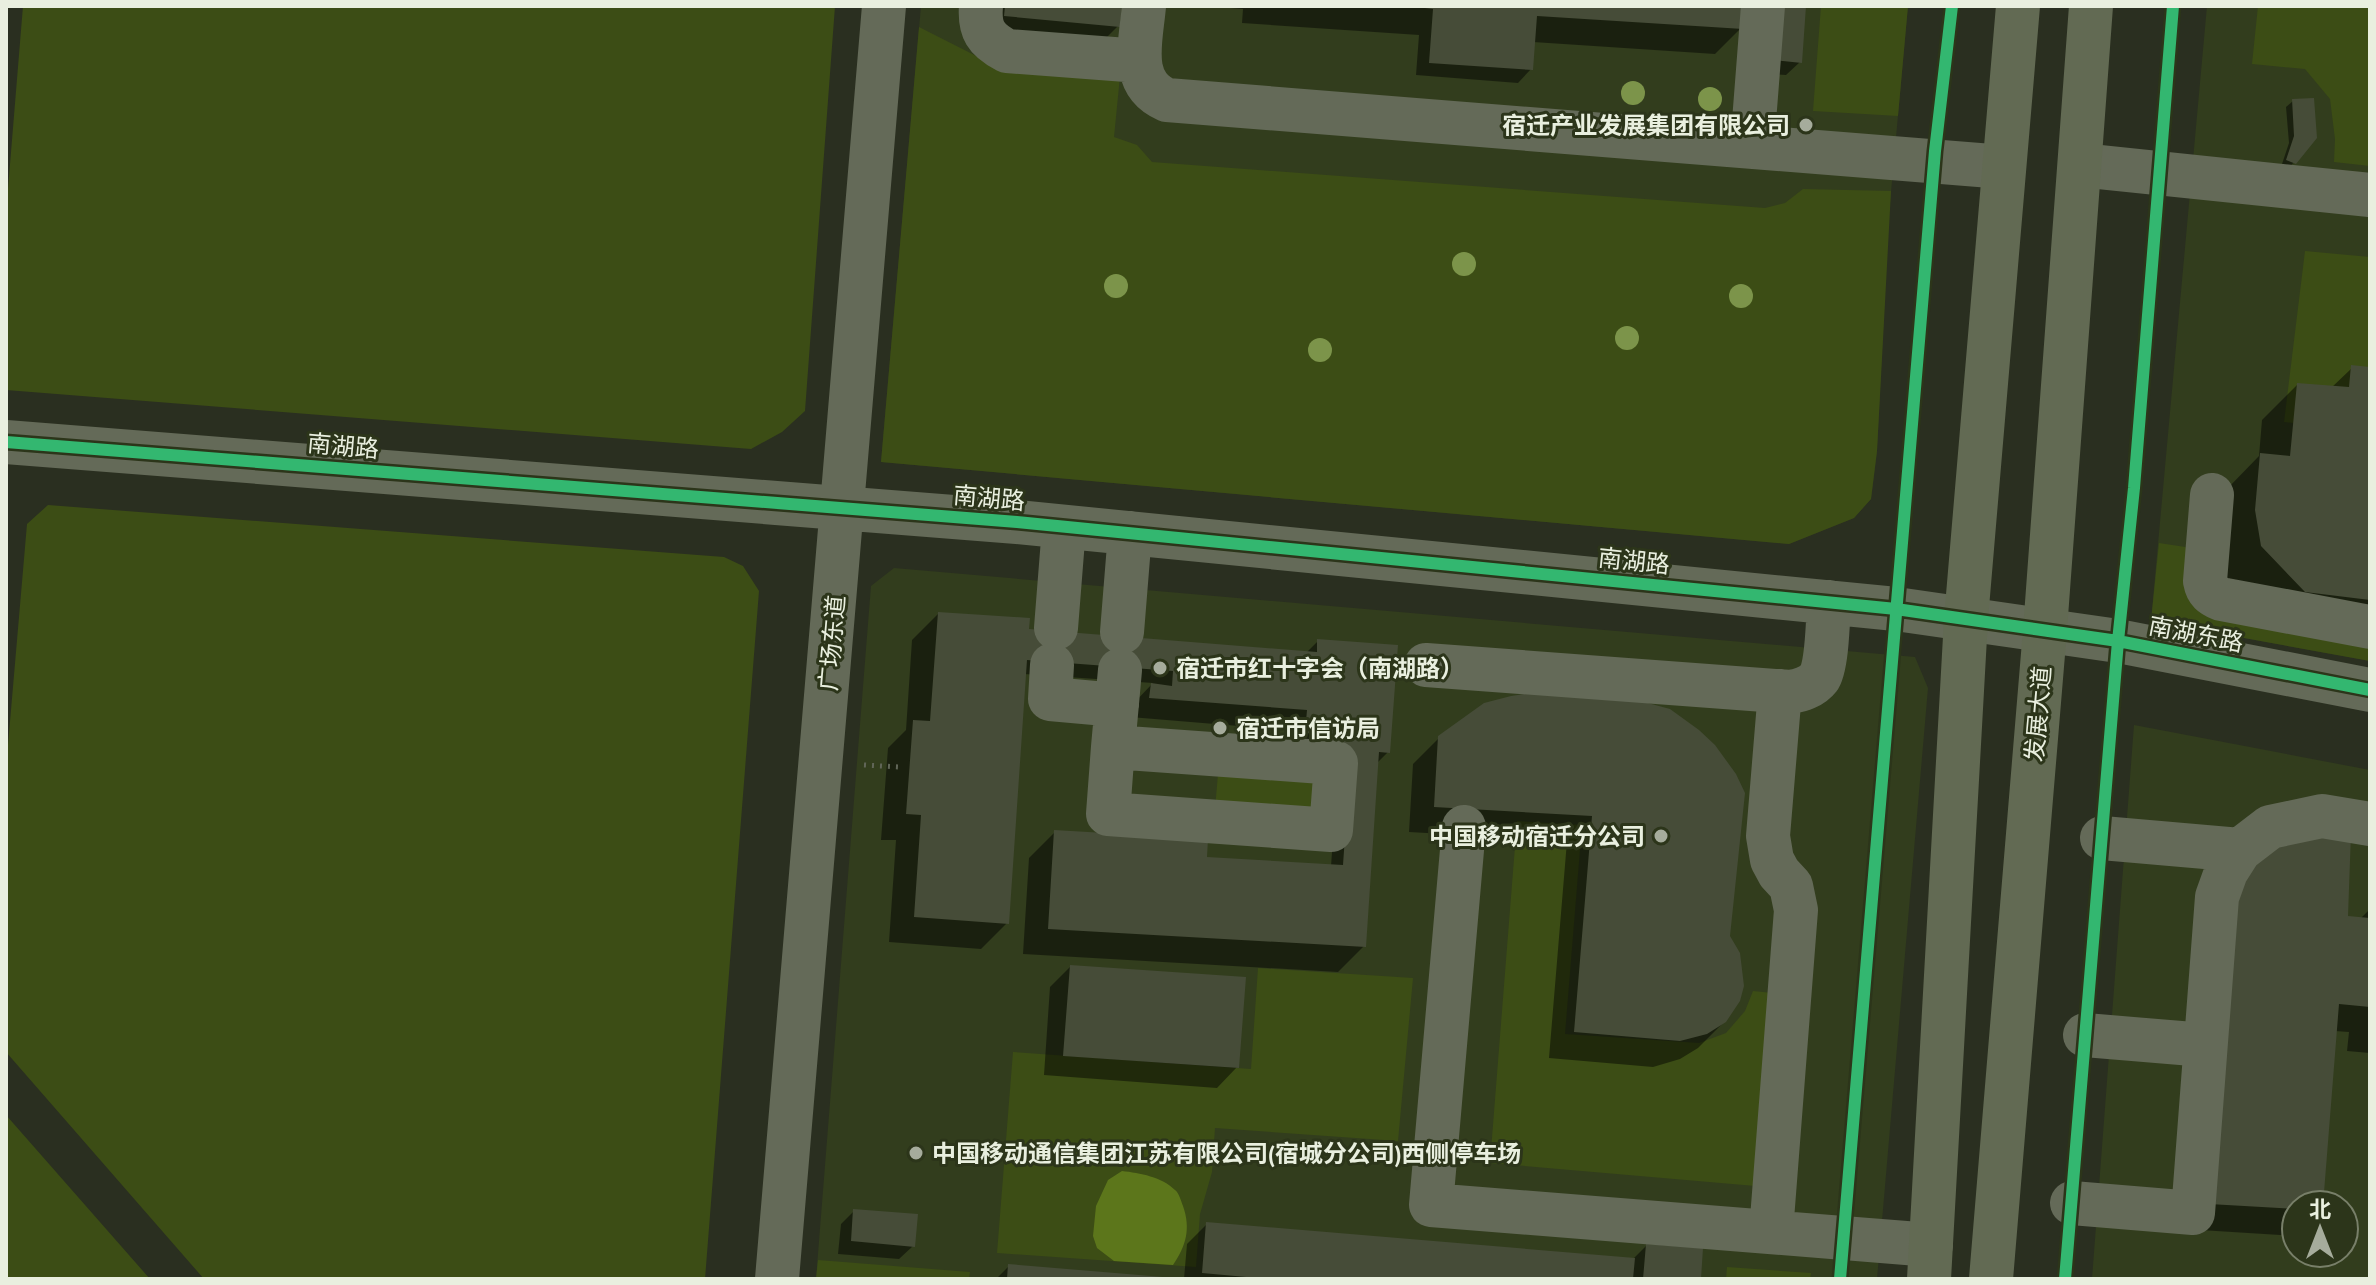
<svg xmlns="http://www.w3.org/2000/svg" width="2376" height="1285" font-family="'PT Sans Narrow','Noto Sans SC',sans-serif">
<style>
.built{fill:#323d1d;fill-rule:evenodd}
.green{fill:#3c4d15}
.water{fill:#5c761b}
.shadow{fill:#0007}
.building{fill:#464c38}
.lines{fill:none;stroke-linecap:round;stroke-linejoin:round}
.path{stroke:#616658;stroke-width:5;stroke-dasharray:2 6;stroke-linecap:butt}
.minor{stroke:#646a58;stroke-width:44}
.major{stroke:#626a53;stroke-width:44}
.cycleway-casing{stroke:#2c351a;stroke-width:17}
.cycleway{stroke:#33b770;stroke-width:12}
.tree{fill:#7c944a}
.poi-dot{fill:#a6ac9c;stroke:#2c351a;stroke-width:3}
.labels{text-anchor:middle;dominant-baseline:central;stroke-width:6;stroke-linejoin:round;paint-order:stroke}
.poi-label{font-size:24px;font-weight:bold;fill:#e9efdf;stroke:#2c351a;text-anchor:start}
.street-label{font-size:24px;fill:#e9efdf;stroke:#2c351a}
</style>
<rect width="100%" height="100%" fill="#2a2f20"/>
<!-- built -->
<path class="built" d="M921,6H1908L1889,214L1877,451L1871,499L1854,518L1789,544L881,462Z
M2207,6H2370V661L2151,621Z
M894,568L1915,657L1928,688L1877,1279H816L871,586Z
M2134,725L2370,770V1279H2092ZM2296,1205H2344V1253H2296Z"/>
<!-- green -->
<path class="green" d="M23,6H835L805,411L782,432L751,449L6,390V213Z
M1821,6H1908L1898,116L1813,111Z
M2258,6H2370V166L2334,162L2335,139L2330,99L2305,69L2252,64Z
M919,27L994,65L1120,76L1114,137L1137,145L1152,162L1765,208L1785,203L1803,189L1891,191L1877,451L1871,499L1854,518L1789,544L881,462Z
M2305,251L2370,257V430L2284,422Z
M48,505L724,557L743,566L759,591L705,1279H204L6,1052V768L27,524Z
M2159,543L2192,548L2191,582L2370,616V661L2151,621Z
M1218,774L1320,780L1324,812L1215,809Z
M1517,821L1582,825L1565,1034L1699,1043L1726,1033L1745,1011L1753,991L1783,994L1767,1187L1490,1163Z
M1258,968L1413,978L1398,1141L1215,1128L1212,1172L1200,1214L1196,1267L997,1253L1013,1052L1251,1069Z
M6,1115L150,1279H6Z
M818,1260L970,1272L969,1279H816Z
M1727,1267L1811,1273L1810,1279H1726Z"/>
<!-- water -->
<path class="water" d="M1122,1171C1140,1173 1162,1177 1175,1190C1179,1193 1181,1201 1183,1206C1191,1229 1186,1246 1173,1265L1114,1261L1097,1248L1093,1236L1096,1206L1108,1180Z"/>
<!-- shadow -->
<path class="shadow" d="M982,6H1120L1118,26L1092,52L979,42Z
M1207,6H1743L1741,28L1715,54L1533,42L1531,69L1518,83L1416,75L1419,35L1242,23L1243,9Z
M1804,6L1800,62L1786,75L1760,73Z
M2312,100L2294,162L2288,169L2281,167L2289,143L2286,107L2293,101Z
M2352,368L2370,369V639L2227,582L2226,490L2259,456L2262,420L2297,385L2331,388Z
M938,614L1027,631L1306,653L1318,641L1388,752L1377,763L1364,946L1338,972L1023,954L1029,858L1055,832L1205,859L1331,866L1338,770L1286,753L1288,730L1130,717L1131,706L1153,683L1024,674L1007,923L981,949L889,942L896,840H881L888,748L906,730L912,640Z
M1485,705L1728,937L1725,1021L1698,1048L1680,1059L1653,1067L1549,1058L1567,841L1409,832L1413,764L1439,738Z
M2370,909V1053L2347,1051L2349,1032L2335,1031L2321,1205H2296L2295,1236L2184,1229L2346,918L2360,919Z
M1070,967L1237,1067L1217,1088L1044,1075L1050,987Z
M854,1211L913,1246L899,1259L838,1254L841,1224Z
M1207,1224L1632,1260L1646,1246L1699,1279H1184L1187,1244Z
M1008,1267L1166,1279H996Z"/>
<!-- building -->
<path class="building" d="M1005,6H1122L1120,27L1004,16Z
M1425,6H1745L1743,29L1537,16L1533,70L1429,63L1433,9L1425,8Z
M1777,6H1806L1802,63L1773,60Z
M2314,98L2317,138L2296,164L2286,160L2294,136L2292,99Z
M2351,365L2370,367V600L2305,592L2261,546L2255,510L2260,453L2290,456L2297,383L2349,387Z
M938,612L1030,618L1029,629L1317,652V639L1398,645L1390,753L1379,752L1366,947L1048,929L1054,830L1208,839L1207,857L1343,865L1351,750L1329,747L1330,735L1305,733L1307,710L1149,698L1151,683L1172,686L1173,671L1027,660L1009,924L914,917L921,815L906,814L913,720L930,721Z
M1544,691L1611,693L1670,709L1699,730L1715,745L1736,774L1745,793L1730,936L1740,953L1744,986L1740,1001L1726,1022L1707,1034L1680,1041L1574,1032L1592,816L1434,807L1438,736L1484,703L1511,696Z
M2297,830L2351,833L2348,916L2370,918V1007L2339,1004L2323,1205H2296V1209L2209,1204L2232,884Z
M1070,965L1246,977L1239,1068L1063,1056Z
M853,1209L918,1214L915,1247L851,1241Z
M1206,1222L1635,1258L1633,1279H1268L1202,1273Z
M1646,1244L1703,1248L1701,1279H1643Z
M1008,1264L1163,1277V1279H1007Z"/>
<g class="lines">
<!-- path -->
<path class="path" d="M864,765L899,767"/>
<!-- minor -->
<path class="minor" d="M981,6C979,30 986,40 1007,51L1140,61
M1144,6C1141,41 1128,83 1167,100L2004,167
M1752,147L1763,6
M2080,165L2370,195
M6,442L1017,522L1896,609L2118,641L2370,690
M2212,495L2205,581C2207,592 2212,595 2221,599L2370,627
M1056,628L1064,527
M1122,632L1130,533
M1052,665L1050,699L1117,705
M1426,665L1791,692C1801,690 1812,687 1819,678C1827,668 1828,618 1829,602
M1113,747L1108,814L1331,830L1336,763L1113,747L1120,670
M1464,827L1431,1205L1931,1245
M2102,838L2240,850
M2085,1035L2205,1045
M2072,1203L2193,1213L2217,897L2226,872L2240,850L2270,827L2322,816L2370,824
M1771,1232L1796,910L1791,886L1779,873L1772,860L1768,836L1780,691
M777,1279L884,6"/>
<!-- major -->
<path class="major" d="M1929,1279L1966,619L2018,6
M1991,1279L2045,630L2091,6"/>
<!-- cycleway casing -->
<g class="cycleway-casing">
<path id="cycleway" d="M6,442L1017,522L1896,609L2118,641L2370,690
M1840,1279L1935,151L1952,6
M2065,1279L2118,641L2134,488L2173,6"/>
</g>
<!-- cycleway -->
<use href="#cycleway" class="cycleway"/>
</g>
<!-- trees -->
<g class="tree">
<circle cx="1633" cy="93" r="12"/>
<circle cx="1710" cy="99" r="12"/>
<circle cx="1464" cy="264" r="12"/>
<circle cx="1116" cy="286" r="12"/>
<circle cx="1741" cy="296" r="12"/>
<circle cx="1627" cy="338" r="12"/>
<circle cx="1320" cy="350" r="12"/>
</g>
<!-- markers -->
<g class="poi-dot">
<circle cx="1806" cy="125" r="8"/>
<circle cx="1160" cy="668" r="8"/>
<circle cx="1220" cy="728" r="8"/>
<circle cx="1661" cy="836" r="8"/>
<circle cx="916" cy="1153" r="8"/>
</g>
<g class="labels">
<!-- poi labels -->
<g class="poi-label">
<text x="1790" y="125" text-anchor="end">宿迁产业发展集团有限公司</text>
<text x="1176" y="668">宿迁市红十字会（南湖路）</text>
<text x="1236" y="728">宿迁市信访局</text>
<text x="1645" y="836" text-anchor="end">中国移动宿迁分公司</text>
<text x="932" y="1153">中国移动通信集团江苏有限公司(宿城分公司)西侧停车场</text>
</g>
<!-- street labels -->
<g class="street-label">
<text transform="translate(343 446) rotate(5)">南湖路</text>
<text transform="translate(989 498) rotate(5)">南湖路</text>
<text transform="translate(1634 561) rotate(6)">南湖路</text>
<text transform="translate(2196 634) rotate(11)">南湖东路</text>
<text transform="translate(832 643) rotate(-85)">广场东道</text>
<text transform="translate(2038 714) rotate(-85)">发展大道</text>
</g>
</g>
<!-- border -->
<rect width="2376" height="1285" fill="none" stroke="#e9efdf" stroke-width="16"/>
<!-- north arrow -->
<g transform="translate(2320 1229)"><circle r="38" fill="#2c351a" stroke="#787f69" stroke-width="2"/>
<path d="M0-6L14 30L0 20L-14 30Z" fill="#a6ac9c"/>
<text y="-12" font-size="22" font-weight="bold" text-anchor="middle" fill="#e9efdf">北</text>
</g>
</svg>
